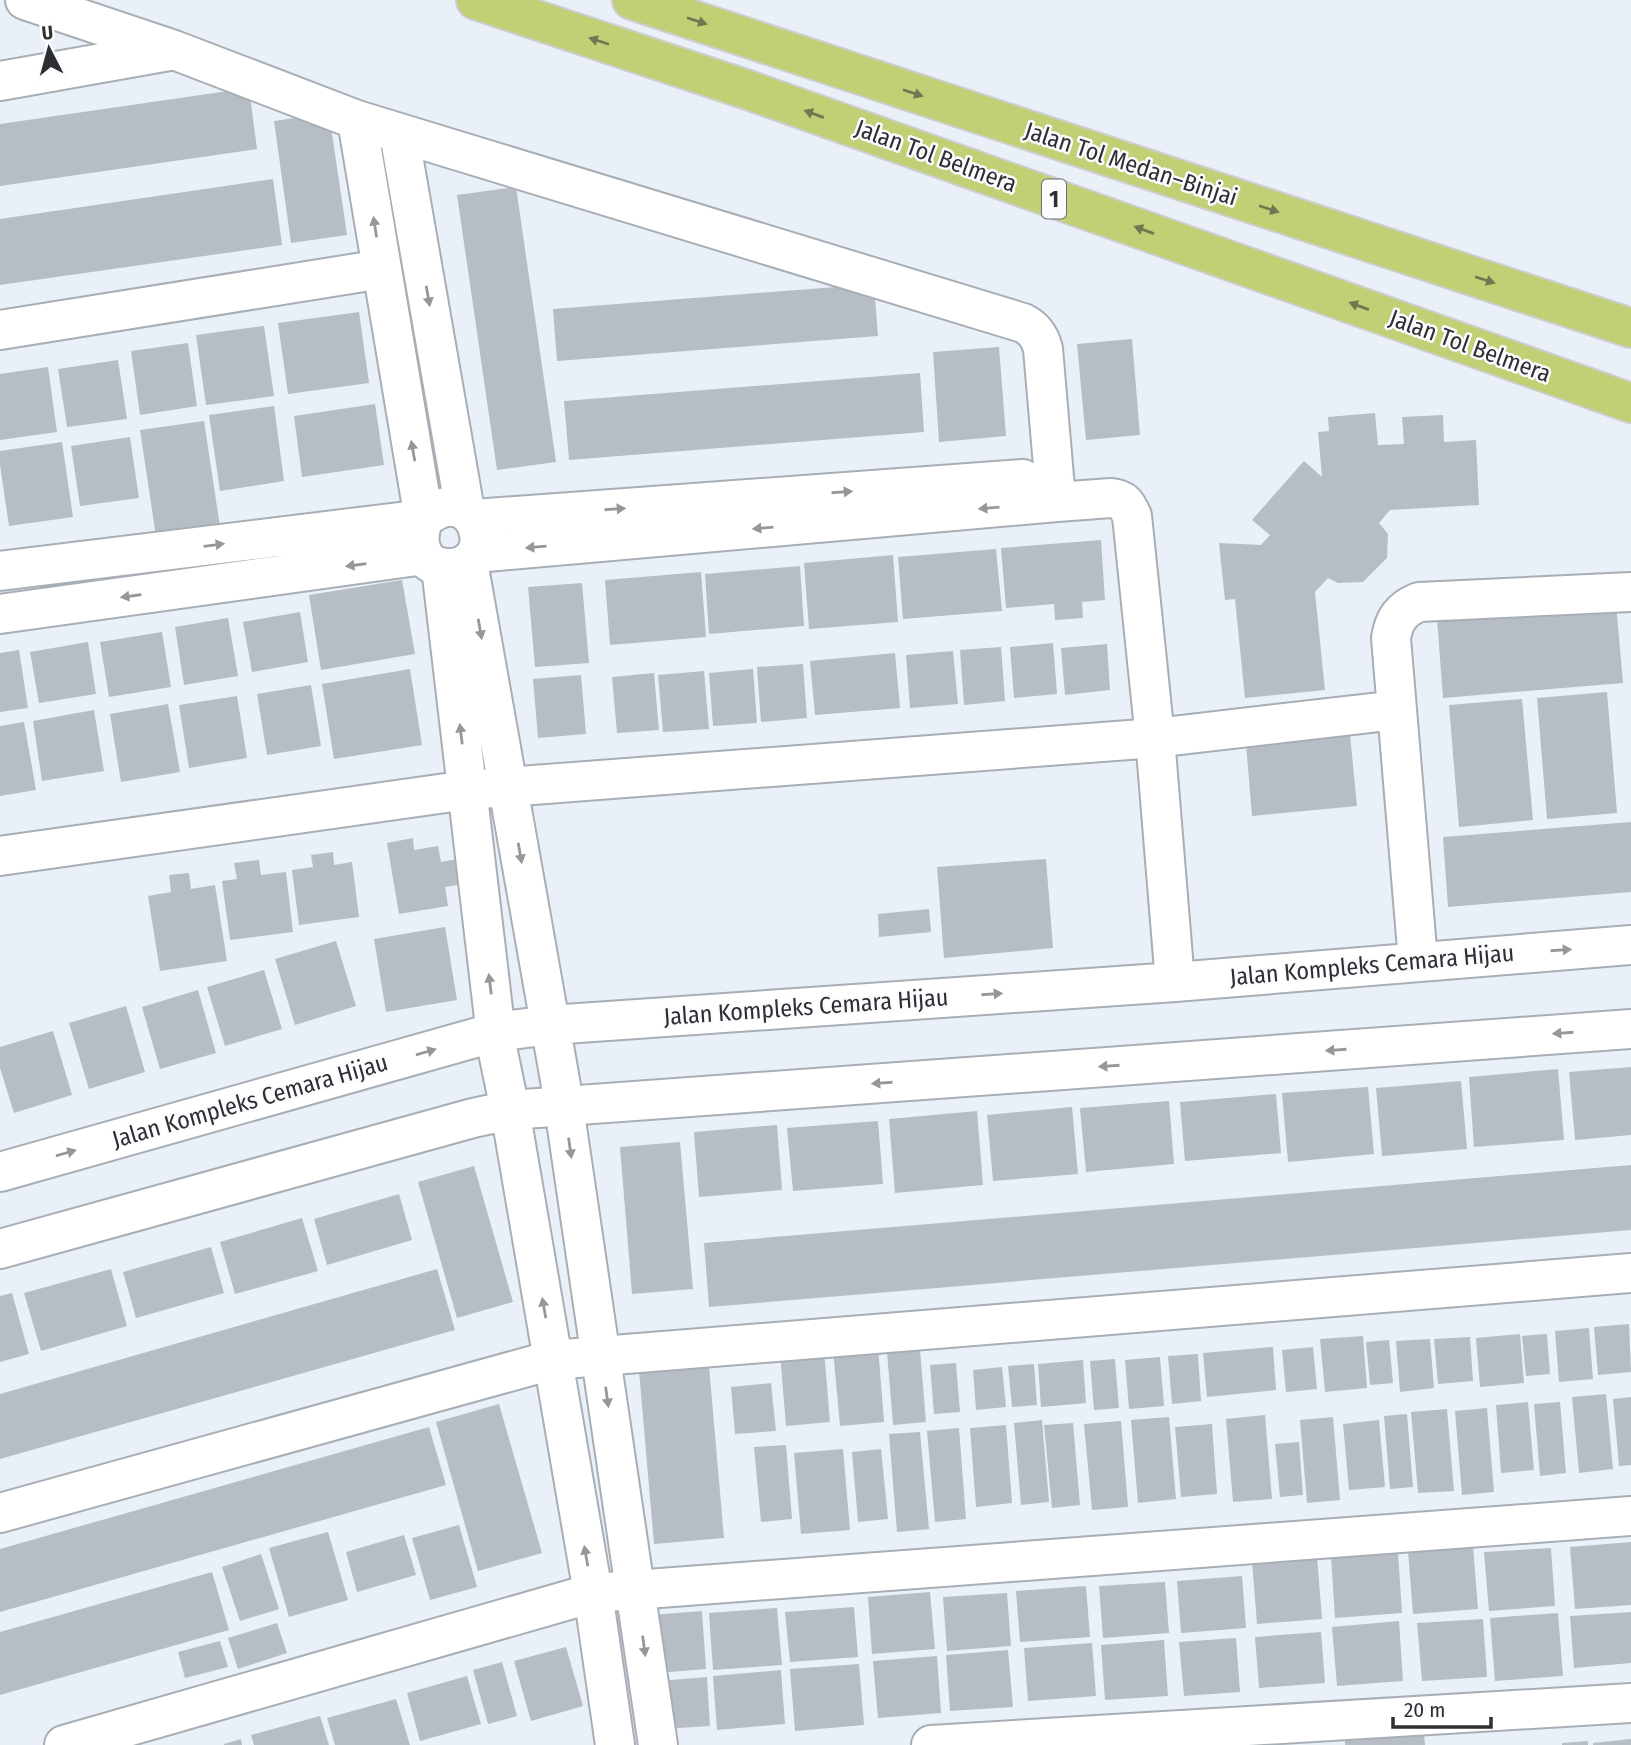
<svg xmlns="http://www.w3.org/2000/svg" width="1631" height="1745" font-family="'Fira Sans Condensed',sans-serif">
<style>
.building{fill:#b7bdc5}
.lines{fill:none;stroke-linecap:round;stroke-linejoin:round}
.minor-casing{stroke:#a8aeb5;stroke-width:42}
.highway-casing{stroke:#cdcdce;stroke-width:42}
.minor{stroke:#fff;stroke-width:38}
.highway{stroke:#c1cf75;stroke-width:38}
.oneway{fill:#707751}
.oneway2{fill:#969799}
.labels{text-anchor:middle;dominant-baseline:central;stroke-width:5;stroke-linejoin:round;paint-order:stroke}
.shield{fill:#fbfcfe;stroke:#6b6c70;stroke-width:2}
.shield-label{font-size:23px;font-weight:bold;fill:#2d2f33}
.street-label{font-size:24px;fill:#2d2f33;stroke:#fbfcfe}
</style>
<rect width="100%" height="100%" fill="#e9f0f8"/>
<!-- building -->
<path class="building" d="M249,88L257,149L0,186V124Z
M329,113L347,235L291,243L274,121Z
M273,179L282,245L0,285V219Z
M516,187L556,462L497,470L457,195Z
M874,284L878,336L557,361L553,309Z
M359,312L369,383L288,394L278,323Z
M264,326L274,396L206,405L196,335Z
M1132,339L1140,435L1086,440L1077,344Z
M188,343L197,406L140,415L131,351Z
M999,347L1006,436L939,442L933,352Z
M118,360L127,419L67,427L58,369Z
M48,367L57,432L0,440V374Z
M920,373L924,432L569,460L564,401Z
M375,404L384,465L302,477L294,416Z
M274,406L284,481L220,491L209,415Z
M1375,413L1378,445L1404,444L1402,417L1443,415L1444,442L1476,440L1479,505L1390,510L1379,523L1388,534L1387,558L1363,582L1338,583L1328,578L1315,592L1325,690L1245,698L1235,599L1225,600L1219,543L1261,545L1270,535L1252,520L1304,461L1322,477L1318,432L1329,431L1328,417Z
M204,421L221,533L157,543L140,430Z
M130,437L139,498L80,506L71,446Z
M62,442L73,517L9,526L0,465V451Z
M1101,540L1105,600L1082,602L1083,618L1055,620L1054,604L1006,608L1001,548Z
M996,549L1002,611L903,619L898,557Z
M893,555L898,622L809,629L804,563Z
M800,566L804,626L709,634L705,574Z
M701,572L706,637L610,645L605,580Z
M402,580L415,654L321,670L309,595Z
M582,583L589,663L535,667L528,587Z
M1616,604L1623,683L1443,698L1437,619Z
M300,612L308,662L252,672L243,622Z
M228,618L238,676L184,685L175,627Z
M162,632L171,687L109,697L100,642Z
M88,642L96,694L39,703L30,652Z
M1053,643L1057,694L1014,698L1010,647Z
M1107,644L1110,690L1065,695L1061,648Z
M1001,647L1005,701L964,705L960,650Z
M19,650L28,708L0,712V653Z
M953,651L958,704L910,708L906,655Z
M895,653L900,708L815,715L810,661Z
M803,664L807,718L761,722L757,667Z
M410,669L422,745L334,759L322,684Z
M753,669L757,723L713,726L709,673Z
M704,671L709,729L663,732L658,675Z
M654,673L659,730L617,733L612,677Z
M581,675L586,734L538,738L533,679Z
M311,685L321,746L267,755L257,694Z
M1607,692L1617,813L1547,819L1537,698Z
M237,696L247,758L189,768L179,705Z
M1522,699L1533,820L1459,827L1449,705Z
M168,704L180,772L121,782L110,714Z
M94,710L104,771L42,781L33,721Z
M24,722L36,790L0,796V726Z
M1350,734L1357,806L1252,816L1246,744Z
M1631,822V892L1448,907L1443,837Z
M413,838L414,850L438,846L441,862L458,859L463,884L445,887L448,906L399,914L387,843Z
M333,852L334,865L352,862L359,917L299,925L292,870L313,867L311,855Z
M1046,859L1053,948L944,958L937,867Z
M259,860L261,875L286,872L293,932L230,940L222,881L237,879L234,863Z
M189,873L191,889L215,885L227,961L160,971L148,896L171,892L169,875Z
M929,909L931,932L879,937L878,914Z
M445,927L457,1000L386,1012L374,939Z
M336,941L356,1006L295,1025L275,959Z
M264,970L282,1029L225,1046L207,987Z
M198,990L216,1053L160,1069L142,1007Z
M126,1006L145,1072L89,1089L69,1023Z
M53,1031L72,1095L14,1113L0,1068V1047Z
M1631,1067V1135L1575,1140L1569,1072Z
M1558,1069L1564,1140L1474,1147L1469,1077Z
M1461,1081L1467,1149L1382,1156L1376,1088Z
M1368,1087L1374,1154L1288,1162L1282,1093Z
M1276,1094L1281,1153L1185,1161L1180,1102Z
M1169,1101L1174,1164L1086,1172L1080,1108Z
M1072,1107L1078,1174L993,1181L987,1115Z
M977,1111L983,1185L895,1193L889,1119Z
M878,1121L883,1184L793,1191L787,1128Z
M777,1125L782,1190L699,1197L694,1132Z
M680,1142L693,1289L632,1294L620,1147Z
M1631,1165V1230L709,1307L704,1243Z
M474,1166L513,1302L457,1318L418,1182Z
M399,1194L412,1240L327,1265L314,1219Z
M302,1218L318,1271L235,1294L220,1242Z
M211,1247L224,1293L136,1318L123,1272Z
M111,1269L127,1326L41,1351L24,1293Z
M437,1269L455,1330L0,1459V1394Z
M12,1293L29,1354L0,1362V1296Z
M1629,1324L1631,1372L1598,1375L1594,1327Z
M1589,1328L1593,1379L1559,1382L1555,1331Z
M1520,1334L1524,1383L1480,1387L1476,1338Z
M1547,1334L1550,1374L1526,1376L1522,1336Z
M1363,1336L1367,1388L1325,1392L1320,1339Z
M1470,1337L1473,1381L1438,1384L1434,1339Z
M919,1338L926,1422L893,1425L886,1340Z
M1430,1339L1434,1388L1400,1392L1396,1341Z
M1389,1340L1393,1383L1370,1385L1366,1342Z
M878,1346L884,1422L840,1426L833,1350Z
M1273,1347L1276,1390L1207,1397L1203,1353Z
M1313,1347L1317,1389L1286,1392L1282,1350Z
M824,1350L830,1422L786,1426L780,1353Z
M1198,1354L1201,1401L1172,1404L1168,1356Z
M1160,1357L1164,1406L1129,1409L1125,1360Z
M1115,1359L1119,1408L1094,1410L1090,1361Z
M1083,1360L1086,1403L1041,1407L1038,1364Z
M956,1363L960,1412L934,1414L930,1365Z
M1034,1364L1037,1405L1012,1407L1008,1366Z
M709,1366L724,1538L654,1544L639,1371Z
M1002,1367L1006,1407L976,1410L973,1370Z
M771,1383L776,1431L735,1434L731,1387Z
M1606,1394L1613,1469L1579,1473L1572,1397Z
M1631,1397V1465L1619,1466L1613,1399Z
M1528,1402L1534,1470L1501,1473L1496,1405Z
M1560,1402L1566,1473L1540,1476L1534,1404Z
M499,1404L542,1553L478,1571L436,1422Z
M1487,1408L1494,1492L1462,1495L1455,1411Z
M1447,1409L1454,1491L1418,1493L1411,1412Z
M1407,1414L1413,1487L1390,1489L1384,1416Z
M1265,1415L1272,1499L1233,1502L1226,1419Z
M1169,1417L1176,1499L1138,1503L1131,1420Z
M1333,1417L1340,1500L1307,1503L1300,1420Z
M1042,1420L1049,1502L1021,1505L1014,1423Z
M1379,1420L1385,1487L1349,1490L1343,1424Z
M1121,1421L1128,1507L1092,1510L1084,1424Z
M1073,1423L1080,1505L1052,1508L1044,1425Z
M1212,1424L1217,1494L1181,1497L1175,1427Z
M1006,1425L1012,1503L976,1507L970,1428Z
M429,1427L446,1485L0,1612V1549Z
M959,1428L966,1519L935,1522L927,1431Z
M920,1432L929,1529L897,1532L889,1434Z
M1299,1442L1303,1495L1280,1497L1275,1444Z
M786,1445L792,1519L761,1522L754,1447Z
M843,1449L850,1530L801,1534L794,1453Z
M881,1449L888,1519L858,1522L852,1452Z
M459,1525L477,1587L430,1600L412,1538Z
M328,1532L348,1600L289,1617L269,1548Z
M404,1535L416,1575L357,1592L346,1552Z
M1631,1542V1605L1575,1609L1570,1547Z
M1473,1546L1478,1609L1413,1614L1408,1551Z
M1551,1548L1555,1606L1489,1611L1484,1552Z
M1398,1552L1402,1613L1335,1618L1331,1557Z
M261,1554L279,1609L240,1621L222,1567Z
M1317,1556L1322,1619L1257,1624L1252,1561Z
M212,1572L229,1630L0,1695V1632Z
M1242,1576L1246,1628L1181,1633L1177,1581Z
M1165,1582L1169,1633L1103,1638L1099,1586Z
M1086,1586L1090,1637L1020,1642L1016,1591Z
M930,1592L935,1649L872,1654L868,1597Z
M1007,1593L1011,1646L947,1651L943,1597Z
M854,1607L858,1657L790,1662L785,1612Z
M777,1608L782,1665L713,1670L709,1613Z
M702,1611L706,1669L657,1673L652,1615Z
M1631,1612V1663L1574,1668L1570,1616Z
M1558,1613L1563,1676L1495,1681L1490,1618Z
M1483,1619L1487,1677L1422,1681L1417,1623Z
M1399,1621L1403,1681L1337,1686L1332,1627Z
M277,1623L287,1653L238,1669L228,1638Z
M1321,1632L1325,1683L1259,1688L1255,1637Z
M1236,1638L1240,1692L1184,1696L1179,1642Z
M1164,1640L1168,1696L1105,1700L1101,1645Z
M220,1641L228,1667L185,1678L178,1652Z
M1092,1643L1096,1696L1028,1701L1024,1648Z
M566,1647L583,1706L531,1721L514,1661Z
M1008,1650L1013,1707L950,1711L946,1655Z
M937,1656L941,1713L878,1718L873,1661Z
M502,1662L517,1716L488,1724L473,1670Z
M859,1664L864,1725L795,1731L790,1669Z
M781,1670L785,1724L717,1730L713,1676Z
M467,1676L481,1724L420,1741L407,1693Z
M707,1677L710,1726L663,1729L659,1681Z
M396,1699L410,1745H335L327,1718Z
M320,1716L329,1745H254L251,1735Z
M1424,1735L1425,1745H1345V1741Z
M241,1739L242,1745H224V1744Z
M1631,1739V1745H1593V1743Z
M1588,1741V1745H1562V1743Z"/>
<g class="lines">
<!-- minor casing -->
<g class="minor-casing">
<path id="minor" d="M25,0L174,50L357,120L1023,323C1035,329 1040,337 1043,349L1054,477L1057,502L1111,498C1124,499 1127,505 1132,516L1155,738L1175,982
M0,81L169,51
M399,133L465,511
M0,330L382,269
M474,519L1023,479
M476,553L1057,502
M468,562L560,1080L658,1745
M441,567L498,1052L510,1110L593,1593L615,1745
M0,571L424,519C476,474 506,569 447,568C419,567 415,539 424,519L357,120
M0,614L424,555
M0,856L467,790L1155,738L1397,710
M1418,961L1391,638C1394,620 1401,609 1419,602L1631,592
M0,1172L496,1032L550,1025L1175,982L1631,945
M0,1249L473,1118L510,1110L1631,1029
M0,1513L552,1360L1631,1273
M64,1745L593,1593L1631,1516
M931,1745L1631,1703"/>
</g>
<!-- highway casing -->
<g class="highway-casing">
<path id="highway" d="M476,0L748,90L1631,403
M632,0L1631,328"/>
</g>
<!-- minor -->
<use href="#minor" class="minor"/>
<!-- highway -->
<use href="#highway" class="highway"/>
</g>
<!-- one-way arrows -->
<defs><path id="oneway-solid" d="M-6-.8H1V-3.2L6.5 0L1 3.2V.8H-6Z" transform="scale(1.75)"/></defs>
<g class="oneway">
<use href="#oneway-solid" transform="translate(697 21) rotate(18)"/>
<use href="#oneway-solid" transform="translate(599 41) rotate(-162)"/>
<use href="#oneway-solid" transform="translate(913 93) rotate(18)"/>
<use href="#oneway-solid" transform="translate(814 114) rotate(-160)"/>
<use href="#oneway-solid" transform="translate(1269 209) rotate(18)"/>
<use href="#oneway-solid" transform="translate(1144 230) rotate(-160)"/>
<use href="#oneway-solid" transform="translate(1485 280) rotate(18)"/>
<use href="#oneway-solid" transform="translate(1359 306) rotate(-160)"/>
</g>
<g class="oneway2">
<use href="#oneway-solid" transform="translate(375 227) rotate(-99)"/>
<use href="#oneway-solid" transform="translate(428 296) rotate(80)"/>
<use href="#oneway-solid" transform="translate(413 451) rotate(-100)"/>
<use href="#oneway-solid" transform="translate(842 492) rotate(-4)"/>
<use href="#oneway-solid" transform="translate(989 508) rotate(175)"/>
<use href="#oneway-solid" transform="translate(615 509) rotate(-4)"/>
<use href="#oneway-solid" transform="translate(763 528) rotate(175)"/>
<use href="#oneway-solid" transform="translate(214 545) rotate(-7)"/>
<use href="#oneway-solid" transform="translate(536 547) rotate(175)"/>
<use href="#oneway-solid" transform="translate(356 565) rotate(172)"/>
<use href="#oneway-solid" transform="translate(131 596) rotate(172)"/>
<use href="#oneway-solid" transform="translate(480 629) rotate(80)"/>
<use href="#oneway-solid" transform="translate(461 734) rotate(-97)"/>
<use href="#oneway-solid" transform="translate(520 853) rotate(80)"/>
<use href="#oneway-solid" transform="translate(1561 950) rotate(-4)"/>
<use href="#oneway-solid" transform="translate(490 984) rotate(-97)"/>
<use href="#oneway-solid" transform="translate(992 994) rotate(-4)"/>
<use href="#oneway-solid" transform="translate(1563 1033) rotate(176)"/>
<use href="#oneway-solid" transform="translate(1336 1050) rotate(176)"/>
<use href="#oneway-solid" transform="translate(426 1052) rotate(-16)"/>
<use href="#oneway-solid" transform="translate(1109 1066) rotate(176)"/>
<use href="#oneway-solid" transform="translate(882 1083) rotate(176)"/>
<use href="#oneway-solid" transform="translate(570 1148) rotate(82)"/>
<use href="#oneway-solid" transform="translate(66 1153) rotate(-16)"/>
<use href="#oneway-solid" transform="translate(544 1308) rotate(-100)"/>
<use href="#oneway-solid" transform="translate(607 1397) rotate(82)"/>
<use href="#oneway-solid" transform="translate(586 1556) rotate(-100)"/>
<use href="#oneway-solid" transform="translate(644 1646) rotate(82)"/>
</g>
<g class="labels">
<!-- shield labels -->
<rect class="shield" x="1042" y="179.5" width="24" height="39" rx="5"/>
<g class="shield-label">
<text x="1054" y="199">1</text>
</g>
<!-- street labels -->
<g class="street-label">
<text transform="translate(936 156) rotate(20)">Jalan Tol Belmera</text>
<text transform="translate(1131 164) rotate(18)">Jalan Tol Medan–Binjai</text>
<text transform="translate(1470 346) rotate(20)">Jalan Tol Belmera</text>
<text transform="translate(1372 965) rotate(-5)">Jalan Kompleks Cemara Hijau</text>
<text transform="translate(806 1007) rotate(-4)">Jalan Kompleks Cemara Hijau</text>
<text transform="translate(250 1101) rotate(-16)">Jalan Kompleks Cemara Hijau</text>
</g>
</g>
<!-- north arrow -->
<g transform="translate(49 49) rotate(354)" stroke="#fbfcfe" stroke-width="5" paint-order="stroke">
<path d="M0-5L12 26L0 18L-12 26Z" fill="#2d2f33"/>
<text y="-10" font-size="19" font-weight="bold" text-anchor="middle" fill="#2d2f33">U</text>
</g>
<!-- scale -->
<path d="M1393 1717v10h98v-10" fill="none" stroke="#2d2f33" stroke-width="3.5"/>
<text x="1404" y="1717" font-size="21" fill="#2d2f33" stroke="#fbfcfe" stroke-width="5" paint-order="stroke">20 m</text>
</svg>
